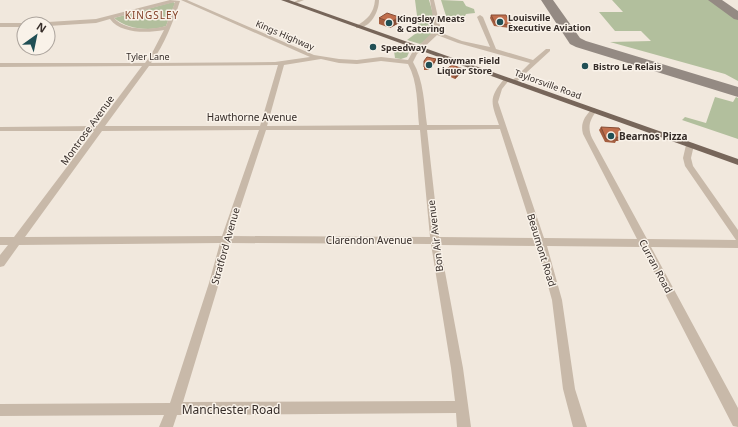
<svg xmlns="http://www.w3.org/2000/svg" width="738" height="427" font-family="'Noto Sans',sans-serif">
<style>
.green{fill:#b2bf9d}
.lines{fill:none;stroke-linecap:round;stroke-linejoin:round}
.taxiway{fill:#948a83;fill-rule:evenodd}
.minor{fill:#c8b9a9;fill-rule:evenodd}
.primary{fill:#77665a;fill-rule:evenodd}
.wall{fill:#a55f41}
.shaded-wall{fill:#864d35}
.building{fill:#c06e4c;stroke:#864d35}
.poi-dot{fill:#204f55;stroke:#f9f2e9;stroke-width:1.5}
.labels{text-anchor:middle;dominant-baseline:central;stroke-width:3;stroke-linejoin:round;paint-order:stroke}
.far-poi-label{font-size:9px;font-weight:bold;fill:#362d29;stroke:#f9f2e9;text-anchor:start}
.far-street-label{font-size:9px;fill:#362d29;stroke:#f9f2e9}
.far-quarter-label{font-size:10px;letter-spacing:1px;fill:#814026;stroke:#f9f2e9}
.street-label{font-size:10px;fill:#362d29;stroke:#f9f2e9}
.poi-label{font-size:10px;font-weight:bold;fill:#362d29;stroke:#f9f2e9;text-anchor:start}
.near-street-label{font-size:12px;fill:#362d29;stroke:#f9f2e9}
</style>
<rect width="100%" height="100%" fill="#f1e8dd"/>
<!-- green -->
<path class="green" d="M415,0H429L434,17V35L420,44L407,40L419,31Z
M441,0L463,1L466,6L474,9L475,13L466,14L465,16H446Z
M612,0H710L738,19V81L725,74L610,42L651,41L641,31H615L599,12H623Z
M173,2L175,3L166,26C150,32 127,29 114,18Z
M402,47L410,50L407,57L401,59L395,58L394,51Z
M715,97L733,102L736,97L738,98V139L682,120L685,117L706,123Z"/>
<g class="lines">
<!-- taxiway -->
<path class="taxiway" d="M541,0H553L580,38L586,41L738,87V97L576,47L570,44Z
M708,0H722L738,11V20L734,19Z"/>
<!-- minor -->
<path class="minor" d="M170,0L180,1C173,22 165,44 151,63L275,62L310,57L181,0H187L314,55L339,59L357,60L381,57L408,60L413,51L435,30L430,0H434L441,30L439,32L462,41L490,47L477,17L480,15L483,17L496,49L533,60L546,49H550V51L514,84L511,82L530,63L458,43L437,35L417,54L413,62C424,81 424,104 427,125H499C491,102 488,98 505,78H509L510,79L502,89L498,102L544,238L637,239L583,134C580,123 585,116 592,109L594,108L597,110C590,120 587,126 592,138L647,239L736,240L685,166L683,158L686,145L687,143H693L694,145L691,158L693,166L738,230V248L651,247L738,408V427L733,426L641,247L547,246L562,300L575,389L587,427H573L563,389L552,300L537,246L440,245L463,368L471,427H457L456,413L177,415L173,427H159L164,415L0,416V404L170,403L171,400L209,283L220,243L19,245L4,266L0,267V255L8,245H0V237H14L94,131H0V127L97,126L142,66L0,67V63H145L151,55L164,30C147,33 121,34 110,19L96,23L48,26V24H45L48,22L96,19ZM175,2L166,26C151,30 125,31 114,18ZM321,59L339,63L357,64L381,61L408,64C418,82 417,105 419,125L267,126L284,65ZM278,65L260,126H105L149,66ZM500,129L535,238L439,237L427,130ZM259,130L222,236L25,237L102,131ZM266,130H420L430,237L231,236ZM229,243L431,244L451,368L455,401L183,402L219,283Z
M298,0H304L294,4L292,3Z
M375,0H379C379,12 370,29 356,28V26C367,20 374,13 375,0Z
M0,23H24L26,24H24V27H0Z"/>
<!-- primary -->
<path class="primary" d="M281,0H289L738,159V165Z"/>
</g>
<!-- wall -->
<path class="wall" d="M491,15L511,25V28L494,26L490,18Z
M379,18L399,23L390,28L379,24Z
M436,59L435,62L432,67L428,70H424V61Z
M463,69L462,72L455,79L444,74V71Z
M601,127L625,138L623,141H616L615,143L605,142L599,130Z"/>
<!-- shaded-wall -->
<path class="shaded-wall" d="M399,17V23L390,28L391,22Z
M436,59L435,62L432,67L428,70V67Z
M463,69L462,72L455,79V76Z"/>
<!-- building -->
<path class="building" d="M387,13L399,17L391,22L379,18Z
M491,15H506L511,25L495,23Z
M427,57L436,59L432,64L428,67H424V61Z
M452,65L463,69L455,76L444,71Z
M601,127L619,128L625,138L615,137L617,140L606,139Z"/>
<!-- markers -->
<g class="poi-dot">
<circle cx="500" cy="22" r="4"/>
<circle cx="389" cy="23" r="4"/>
<circle cx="373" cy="47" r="4"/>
<circle cx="429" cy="65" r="4"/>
<circle cx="585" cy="66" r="4"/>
<circle cx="611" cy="136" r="4"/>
</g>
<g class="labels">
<!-- far-poi labels -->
<g class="far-poi-label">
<text x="508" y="17">Louisville<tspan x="508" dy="10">Executive Aviation</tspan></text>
<text x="397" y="18">Kingsley Meats<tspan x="397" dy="10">&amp; Catering</tspan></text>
<text x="381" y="47">Speedway</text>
<text x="437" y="60">Bowman Field<tspan x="437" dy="10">Liquor Store</tspan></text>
<text x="593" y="66">Bistro Le Relais</text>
</g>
<!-- far-street labels -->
<g class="far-street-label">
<text transform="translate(285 35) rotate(23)">Kings Highway</text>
<text x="148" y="56">Tyler Lane</text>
<text transform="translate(548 84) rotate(20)">Taylorsville Road</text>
</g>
<!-- far-quarter labels -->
<g class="far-quarter-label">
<text x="152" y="15">KINGSLEY</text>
</g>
<!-- street labels -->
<g class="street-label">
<text x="252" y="117">Hawthorne Avenue</text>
<text transform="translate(87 130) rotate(-54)">Montrose Avenue</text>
<text transform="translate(435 236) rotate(-97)">Bon Air Avenue</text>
<text x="369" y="240">Clarendon Avenue</text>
<text transform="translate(225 246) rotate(-74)">Stratford Avenue</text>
<text transform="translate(542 250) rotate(73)">Beaumont Road</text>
<text transform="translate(656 266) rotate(62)">Curran Road</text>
</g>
<!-- poi labels -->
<g class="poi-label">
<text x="619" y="136">Bearnos Pizza</text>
</g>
<!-- near-street labels -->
<g class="near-street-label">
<text x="231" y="409">Manchester Road</text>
</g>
</g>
<!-- north arrow -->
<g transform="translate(36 36) rotate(33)"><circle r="19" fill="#f9f2e9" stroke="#aba39c"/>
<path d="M0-3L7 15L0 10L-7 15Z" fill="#204f55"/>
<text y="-6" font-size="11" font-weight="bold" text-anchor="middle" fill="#362d29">N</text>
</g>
</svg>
